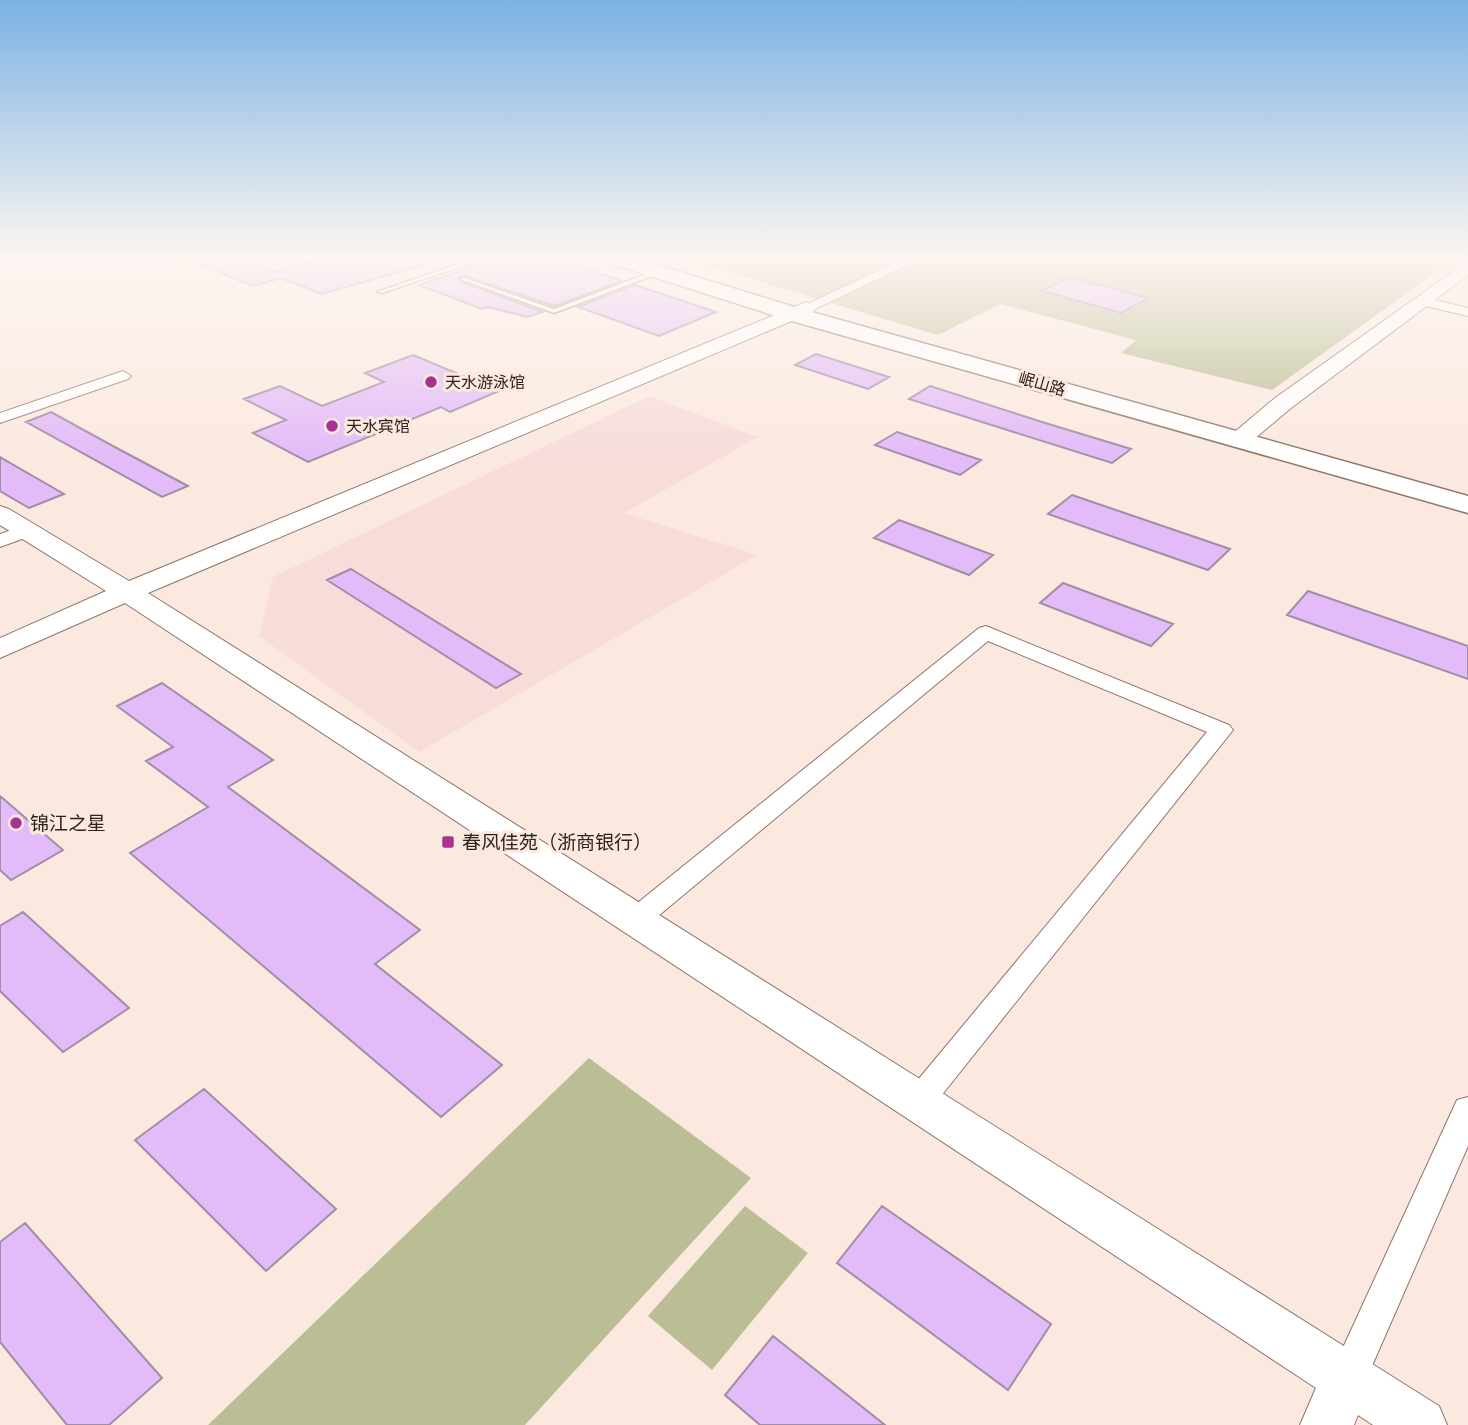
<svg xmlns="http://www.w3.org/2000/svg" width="1468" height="1425" font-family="'Work Sans','Noto Sans SC',sans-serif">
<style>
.education{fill:#f7dcda}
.green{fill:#bbbe94}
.building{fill:#e3bbf8;stroke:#9e8ea6;stroke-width:2}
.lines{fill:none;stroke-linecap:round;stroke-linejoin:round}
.lane-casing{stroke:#8f7567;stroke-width:3}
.street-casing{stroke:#8f7567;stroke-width:2}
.secondary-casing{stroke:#8f7567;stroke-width:2}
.primary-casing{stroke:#8f7567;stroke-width:3}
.lane{fill:#fff;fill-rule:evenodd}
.street{fill:#fff;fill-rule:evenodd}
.secondary{fill:#fff;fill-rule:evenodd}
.primary{fill:#fff;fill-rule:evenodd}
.poi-dot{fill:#a5338f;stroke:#fbe9e0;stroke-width:2.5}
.labels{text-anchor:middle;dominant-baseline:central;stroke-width:6;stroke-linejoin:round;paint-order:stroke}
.far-poi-label{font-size:16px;fill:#2d221d;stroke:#fbe9e0;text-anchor:start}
.far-street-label{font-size:16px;fill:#2d221d;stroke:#fbe9e0}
.poi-label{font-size:19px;fill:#2d221d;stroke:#fbe9e0;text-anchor:start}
</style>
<rect width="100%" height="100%" fill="#fbe9e0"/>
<!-- education -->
<path class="education" d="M649,396L758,437L624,513L757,555L419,752L259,636L273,577Z"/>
<!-- green -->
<path class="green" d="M685,259H1454L1272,390L1121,353L1136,340L1000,304L938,335Z
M589,1058L751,1178L525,1425H208Z
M745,1206L808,1253L712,1370L648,1316Z"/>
<!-- building -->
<path class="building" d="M243,259L275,272L317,259H429L430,263L322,294L281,278L253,286L190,260Z
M496,259H558L622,281L554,306L466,276L458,278L459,281L542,312L528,317L488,307L482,309L419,285Z
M1069,277L1148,298L1121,313L1042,291Z
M635,285L716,312L659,336L578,307Z
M816,354L889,377L868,389L795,365Z
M413,355L499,391L450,412L441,407L308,462L253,433L286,420L244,399L280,386L322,406L384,382L365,373Z
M930,386L1042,422L1131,449L1112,463L909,399Z
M51,412L111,445L188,486L162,497L26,422Z
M897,432L981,460L960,475L875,445Z
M0,457L64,494L29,508L0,491Z
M1072,495L1230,549L1208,570L1048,514Z
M899,520L993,555L969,575L874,538Z
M351,569L521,674L496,688L327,580Z
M1063,583L1173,624L1151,646L1040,603Z
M1308,591L1468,646V679L1287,615Z
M162,683L273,760L228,787L420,930L375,964L502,1065L441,1117L130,853L208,807L146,761L173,747L117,706Z
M0,796L63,850L11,880L0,870Z
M23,912L129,1008L63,1052L0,991V926Z
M204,1089L336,1209L266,1271L135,1140Z
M882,1206L1051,1324L1008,1390L837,1263Z
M25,1223L162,1378L109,1425H67L0,1342V1242Z
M773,1336L885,1425H760L725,1395Z"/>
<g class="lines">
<!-- lane casing -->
<g class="lane-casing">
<path id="lane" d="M473,259H483L382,293L377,292Z
M657,270L659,271V273L554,313L460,279L465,278L554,309Z"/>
</g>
<!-- street casing -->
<g class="street-casing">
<path id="street" d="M903,259H920L811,311L799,308Z
M1422,297L1468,308V316L1417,304V298Z
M123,371L131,376L128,379L0,423V413Z
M26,525L35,531L33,535L0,547V534Z
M986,626L1229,725L1233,730L929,1111L918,1115L907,1111L902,1102L907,1093L1207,732L988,641L645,927L635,930L625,927L621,920L625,913L979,628Z
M1468,1097V1146L1361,1391L1348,1397L1335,1391L1329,1378L1335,1365L1457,1100Z"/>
</g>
<!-- secondary casing -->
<g class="secondary-casing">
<path id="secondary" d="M1468,261V275L1291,408L1247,445H1231L1227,440L1231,435L1275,398Z
M806,302L816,308L813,312L148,593L1366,1360L1439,1406L1447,1425H1373L1358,1415L1354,1425H1300L1316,1388L125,603L0,658V638L106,591L0,525V506L9,509L129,581Z"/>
</g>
<!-- primary casing -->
<g class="primary-casing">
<path id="primary" d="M607,259H638L801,309L1468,496V513L785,319L610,263Z"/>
</g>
<!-- lane -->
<use href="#lane" class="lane"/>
<!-- street -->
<use href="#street" class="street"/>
<!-- secondary -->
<use href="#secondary" class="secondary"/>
<!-- primary -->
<use href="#primary" class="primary"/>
</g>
<!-- sky -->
<linearGradient id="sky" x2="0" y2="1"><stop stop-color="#7ab2e5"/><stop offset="0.56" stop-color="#fdf5f1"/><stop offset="1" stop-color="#fdf5f1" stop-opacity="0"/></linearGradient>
<rect width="1468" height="459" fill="url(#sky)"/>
<!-- markers -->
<g class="poi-dot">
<circle cx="431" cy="382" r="7"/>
<circle cx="332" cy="426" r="7"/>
<circle cx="16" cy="823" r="7"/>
<rect x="441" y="835" width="14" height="14" rx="3.5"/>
</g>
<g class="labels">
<!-- far-poi labels -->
<g class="far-poi-label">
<text x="445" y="382">天水游泳馆</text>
<text x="346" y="426">天水宾馆</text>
</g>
<!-- far-street labels -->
<g class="far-street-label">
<text transform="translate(1042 384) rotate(16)">岷山路</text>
</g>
<!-- poi labels -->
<g class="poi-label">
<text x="30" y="823">锦江之星</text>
<text x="462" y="842">春风佳苑（浙商银行）</text>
</g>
</g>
</svg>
